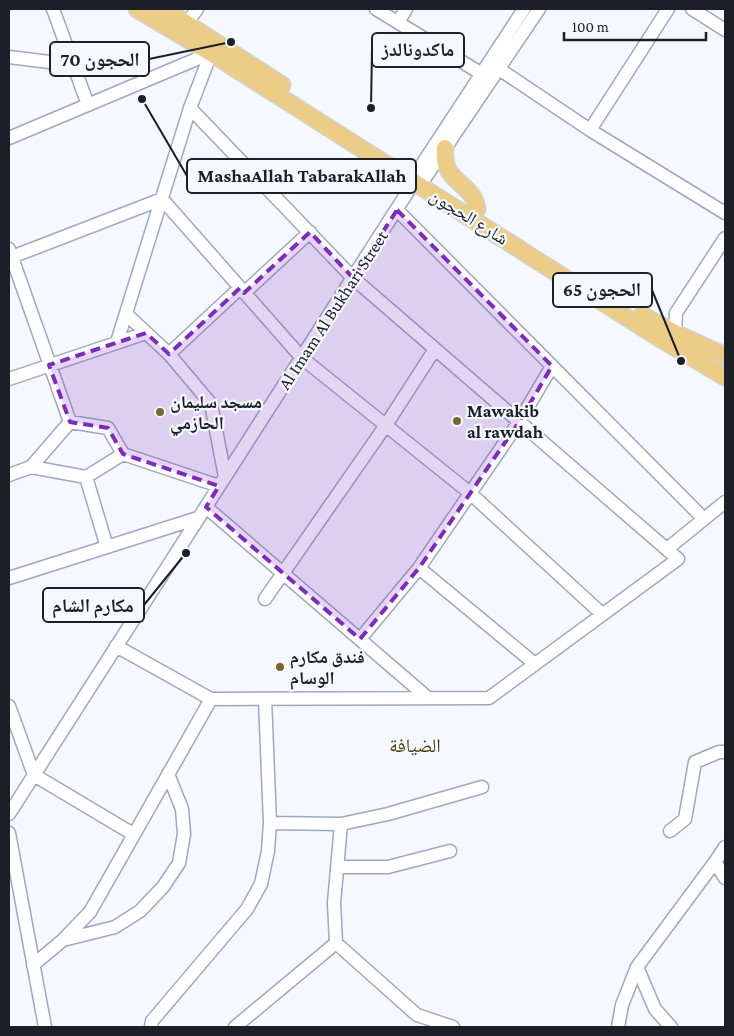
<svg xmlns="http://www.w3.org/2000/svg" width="734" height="1036" font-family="'Crimson Pro','Noto Naskh Arabic',serif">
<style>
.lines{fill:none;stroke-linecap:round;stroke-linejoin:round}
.minor-casing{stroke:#9ea8bf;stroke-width:15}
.major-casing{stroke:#d2d2d4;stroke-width:19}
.minor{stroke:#fff;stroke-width:12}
.major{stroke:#eccd87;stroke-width:16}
.marked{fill:#7b2cbf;fill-opacity:0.2;stroke:#7b2cbf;stroke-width:4;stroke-dasharray:10 6;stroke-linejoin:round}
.poi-dot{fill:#7a6232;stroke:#f5f8fc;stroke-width:2}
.labels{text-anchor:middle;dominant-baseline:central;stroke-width:4.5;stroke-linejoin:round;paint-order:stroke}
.street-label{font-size:18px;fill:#1c1f28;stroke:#f5f8fc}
.poi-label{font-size:18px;font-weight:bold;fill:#1c1f28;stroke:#f5f8fc;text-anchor:start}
.neighbourhood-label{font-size:19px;fill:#4b3912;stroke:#f5f8fc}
.leader{fill:none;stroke:#1c1f28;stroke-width:2}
.callout-dot{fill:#1c1f28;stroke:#f5f8fc;stroke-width:2}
.callout{fill:#f5f8fc;stroke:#1c1f28;stroke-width:2}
.callout-label{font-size:19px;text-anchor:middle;font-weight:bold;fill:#1c1f28}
</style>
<rect width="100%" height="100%" fill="#f5f8fc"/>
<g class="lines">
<!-- minor casing -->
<g class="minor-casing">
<path id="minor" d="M53,9L88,105
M376,9L482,74
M692,9L725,30
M398,22L406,9
M187,23L197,9
M9,57L74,65
M499,69L590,130L725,213
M590,130L668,9
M9,138L211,53L190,108L117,342
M417,172L524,9
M425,178L539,9
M397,210L704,519
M9,249L70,422L31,467
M9,258L162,199L302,358L470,493L602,614
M244,293L310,232
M126,314L169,354L240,288
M675,333L676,313L725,238
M169,354L211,404L225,477
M9,379L146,333
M70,422L108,428L123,454
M9,475L31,467L86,477L123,454L219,486
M86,477L107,547
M206,507L428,698
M667,549L725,502
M419,568L535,664
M9,578L198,518
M265,599L386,425L435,349
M360,639L419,568L519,422L552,366
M116,646L211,699L489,698L678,559L353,278L190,108
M9,706L34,775L133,834
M9,814L414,182
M270,823L341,824L388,814L482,787
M341,824L334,903L336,943L417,1015L453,1027
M670,831L685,819L695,762L719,752H725
M9,833L45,1027
M725,847L715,862L725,878
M337,867H388L450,851
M63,940L115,927L140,911L163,887L179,863L184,834L182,809L168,774
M33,965L63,940L90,912L211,699
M151,1027L152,1021L247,909L261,884L268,851L270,823L265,699
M235,1027L336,943
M618,1027L622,1005L637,967
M671,1027L655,1009L637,967L715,862"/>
</g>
<!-- major casing -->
<g class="major-casing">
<path id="major" d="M137,9L211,53L656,336L725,377
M164,9L282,85
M445,148C441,184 473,181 477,209
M642,315L675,333L725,356"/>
</g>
<!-- minor -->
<use href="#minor" class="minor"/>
<!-- major -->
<use href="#major" class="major"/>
</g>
<!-- marked area -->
<path class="marked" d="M397,210L552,366L519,422L419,568L360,639L206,507L219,486L123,454L108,428L70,422L49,365L146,333L169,354L240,288L244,293L310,232L353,278Z"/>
<!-- markers -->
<g class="poi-dot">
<circle cx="160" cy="412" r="5"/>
<circle cx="457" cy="421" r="5"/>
<circle cx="280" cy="667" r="5"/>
</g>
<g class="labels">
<!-- street labels -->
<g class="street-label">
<text transform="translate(469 217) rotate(32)">شارع الحجون</text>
<text transform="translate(333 310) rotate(-57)">Al Imam Al Bukhari Street</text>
</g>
<!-- poi labels -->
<g class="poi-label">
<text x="170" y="402">مسجد سليمان<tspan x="170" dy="21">الحازمي</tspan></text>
<text x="467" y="411">Mawakib<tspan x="467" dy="21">al rawdah</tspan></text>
<text x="290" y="657">فندق مكارم<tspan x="290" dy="21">الوسام</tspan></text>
</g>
<!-- neighbourhood labels -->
<g class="neighbourhood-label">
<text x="415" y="745">الضيافة</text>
</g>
</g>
<!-- callouts -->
<path class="leader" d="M371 108L372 50M231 42L149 59M142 99L187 176M681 361L652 290M186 553L144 605"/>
<g class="callout-dot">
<circle cx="371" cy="108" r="5"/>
<circle cx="231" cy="42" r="5"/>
<circle cx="142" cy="99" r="5"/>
<circle cx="681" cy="361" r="5"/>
<circle cx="186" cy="553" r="5"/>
</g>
<g class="callout">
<rect x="372" y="33" width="92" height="34" rx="5"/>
<rect x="50" y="42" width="99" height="34" rx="5"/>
<rect x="187" y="159" width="229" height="34" rx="5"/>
<rect x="553" y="273" width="99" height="34" rx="5"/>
<rect x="43" y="588" width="101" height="34" rx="5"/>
</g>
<g class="callout-label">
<text x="418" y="56">ماكدونالدز</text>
<text x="100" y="66">الحجون 70</text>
<text x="302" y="182">MashaAllah TabarakAllah</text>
<text x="602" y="296">الحجون 65</text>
<text x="93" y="612">مكارم الشام</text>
</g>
<!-- border -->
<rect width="734" height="1036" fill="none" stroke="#1c1f28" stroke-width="20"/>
<!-- scale -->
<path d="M564 32v8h142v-8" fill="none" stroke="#1c1f28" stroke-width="2.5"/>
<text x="572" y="32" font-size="15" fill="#1c1f28" stroke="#f5f8fc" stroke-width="4" paint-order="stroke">100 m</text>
</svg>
